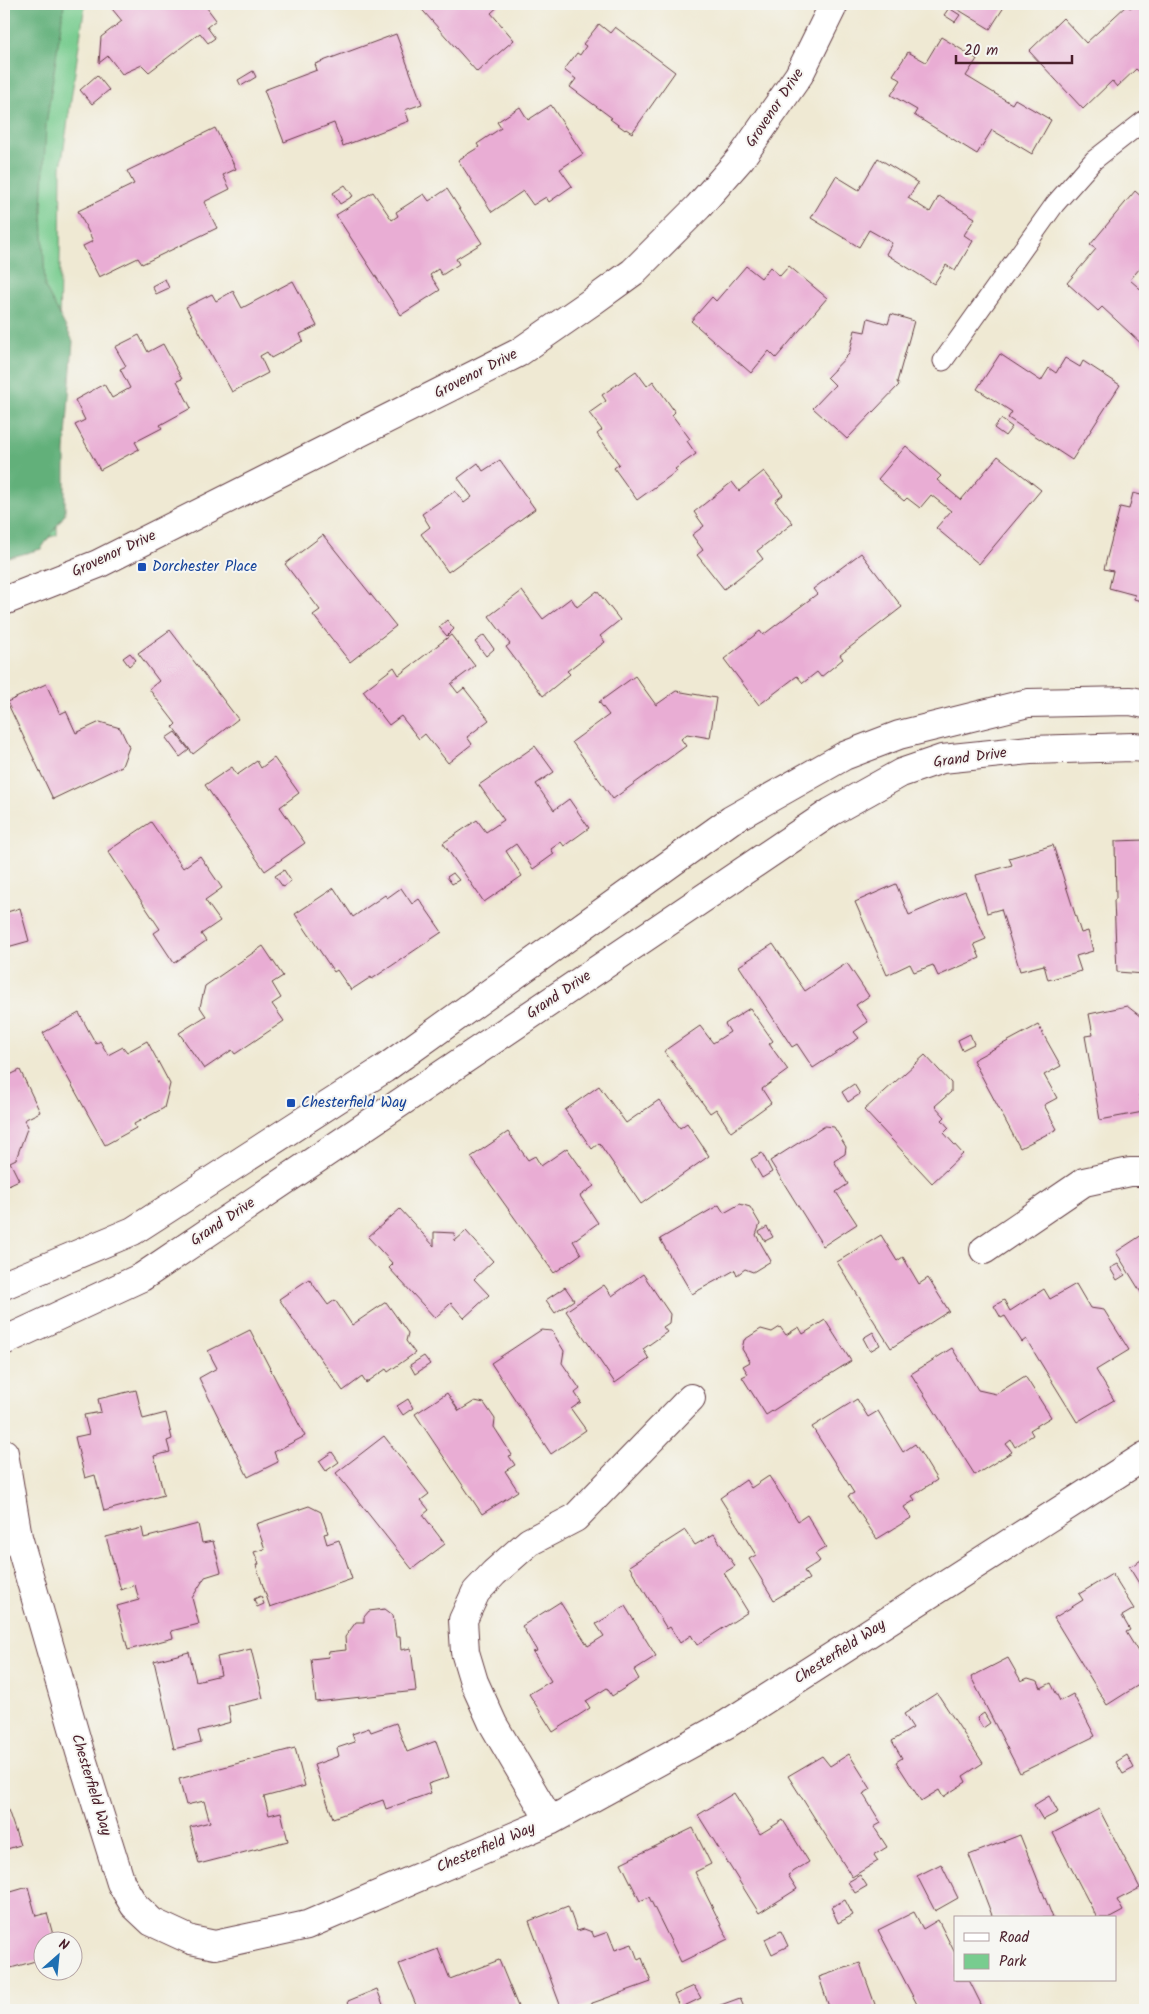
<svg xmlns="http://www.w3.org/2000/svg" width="1149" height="2014" font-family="Kalam,sans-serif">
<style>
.green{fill:#78cc8f;stroke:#61765d}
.forest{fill:#62b07a;stroke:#566852}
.building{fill:#e9add4}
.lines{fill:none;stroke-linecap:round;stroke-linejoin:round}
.lane-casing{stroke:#633d44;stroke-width:21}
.street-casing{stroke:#633d44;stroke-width:30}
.secondary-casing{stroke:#633d44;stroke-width:30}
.lane{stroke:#fff;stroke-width:19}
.street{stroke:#fff;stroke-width:28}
.secondary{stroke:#fff;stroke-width:28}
.transit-dot{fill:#1a4fb4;stroke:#f6f6f2;stroke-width:2}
.labels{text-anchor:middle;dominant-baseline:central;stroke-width:4;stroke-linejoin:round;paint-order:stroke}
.street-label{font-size:15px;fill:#4a1f2b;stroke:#f6f6f2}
.transit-label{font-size:15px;fill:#164399;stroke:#f6f6f2;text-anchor:start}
</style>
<rect width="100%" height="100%" fill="#f6f6f2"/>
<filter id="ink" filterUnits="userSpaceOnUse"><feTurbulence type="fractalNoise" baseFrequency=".02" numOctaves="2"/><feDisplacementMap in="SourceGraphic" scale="10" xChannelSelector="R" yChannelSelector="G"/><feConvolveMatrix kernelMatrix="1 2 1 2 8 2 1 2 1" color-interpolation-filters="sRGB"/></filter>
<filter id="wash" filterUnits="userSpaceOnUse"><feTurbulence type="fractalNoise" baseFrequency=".0096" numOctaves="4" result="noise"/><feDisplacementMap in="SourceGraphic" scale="20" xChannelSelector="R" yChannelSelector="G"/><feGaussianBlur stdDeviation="1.12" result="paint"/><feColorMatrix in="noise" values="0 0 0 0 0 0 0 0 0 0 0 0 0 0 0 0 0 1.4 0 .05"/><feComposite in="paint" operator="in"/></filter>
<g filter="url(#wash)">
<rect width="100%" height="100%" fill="#efe9d3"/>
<!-- green -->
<path class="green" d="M4,4H85L61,168L57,535L4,551Z"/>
<!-- forest -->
<path class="forest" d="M4,4H64L46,125L42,209L45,287L73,341L65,451V514L41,549L4,559Z"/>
<g id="blocks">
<!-- building -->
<path class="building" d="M108,4H204L216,20L207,27L215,38L208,43L200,33L149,72L142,65L122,74L108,56L99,63L101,37L122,21Z
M417,4H501L491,13L514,40L477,72Z
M949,4H1006L990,29Z
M1135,4H1145V71L1142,74L1136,69L1117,87L1112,81L1083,109L1029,51L1063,18L1086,43L1127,5L1130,8Z
M949,8L960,15L955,22L944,15Z
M599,24L610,33L615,27L675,72L632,133L626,129L625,130L610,119L612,118L570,87L576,79L564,70L577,53L580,55L586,46L583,44Z
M396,34L422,104L405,110L409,121L343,146L334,123L284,142L264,90L317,70L315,64Z
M941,37L977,59L966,76L1012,104L1015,99L1051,120L1032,154L992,130L977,154L914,115L917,110L891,95L901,80L893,75L908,52L926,62Z
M253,71L256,77L241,86L238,80Z
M97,75L109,90L92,104L80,90Z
M551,105L583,154L560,169L572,186L549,202L546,197L533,205L523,191L492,212L458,160L479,147L477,144L501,128L497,122L520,107L528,120Z
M215,128L236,169L223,175L230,189L204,202L217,228L142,264L138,258L99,277L83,246L93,241L78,211L134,184L127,171Z
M878,158L918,183L908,198L930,212L939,196L975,218L964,235L973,241L955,271L946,265L934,284L886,254L892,243L869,230L859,247L811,218L836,176L859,190Z
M345,185L353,196L340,204L333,193Z
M447,189L482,243L456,259L459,264L442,275L438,269L430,275L440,290L401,315L336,215L373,192L392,220L398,216L396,212L424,194L429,201Z
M1135,191L1145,200V262L1130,280L1145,293V347L1102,307L1098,311L1067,283L1096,249L1090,245Z
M746,266L761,278L770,267L780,276L789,266L827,298L776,358L769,351L751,373L691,321L712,297L716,301Z
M165,279L169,288L156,294L152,286Z
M293,281L317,326L300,334L303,341L271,358L267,352L260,356L268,373L232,392L186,307L212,294L216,301L233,291L242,308Z
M891,314L914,321L897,382L899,385L847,439L813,408L835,385L827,377L849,354L855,330L865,332L868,318L888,324Z
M139,335L148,352L163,344L182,379L177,381L191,408L160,425L162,428L135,442L139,449L100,470L75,425L85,420L75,400L104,384L112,398L130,388L120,369L126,366L115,347Z
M1000,354L1041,381L1049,368L1056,373L1065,358L1080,367L1083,361L1120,385L1072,460L1008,418L1012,412L977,389Z
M636,371L647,386L653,381L675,412L672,415L690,439L687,441L696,454L675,469L677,471L637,500L614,468L619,464L597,434L602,430L589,413L606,401L602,395Z
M1001,419L1012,427L1005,436L994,428Z
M906,446L941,476L937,480L961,500L998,456L1041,490L979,564L936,528L951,511L931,495L920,508L907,498L904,501L878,479Z
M500,460L535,509L448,572L421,534L430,527L422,514L455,491L464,503L472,497L458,478L478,463L483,471Z
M764,471L783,495L775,501L793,523L757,551L763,559L724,589L697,555L703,550L692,535L704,526L694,512L732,482L739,491Z
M1133,493L1145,496V602L1134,599L1135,595L1109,588L1113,571L1104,569L1120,507L1129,509Z
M323,535L396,626L350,662L313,615L320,610L285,564Z
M861,553L902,607L840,655L843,659L821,677L817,672L803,683L797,676L759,705L724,659L760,631L763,635L817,594L813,589Z
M522,591L543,619L571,598L577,607L597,591L620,620L600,636L605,642L567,671L570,674L543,696L506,647L510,644L489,616Z
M447,620L454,629L447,636L439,627Z
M170,630L238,719L193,754L173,727L176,724L149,689L159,681L138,653Z
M451,635L475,666L451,684L458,693L464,688L489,720L467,737L472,744L448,763L425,734L419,739L401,716L389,725L363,691L394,667L399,675Z
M484,635L494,649L486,656L475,642Z
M130,653L136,660L129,666L123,658Z
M635,676L656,705L676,691L716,698L710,738L687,734L681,739L686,746L613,799L572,742L609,715L599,702Z
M46,684L60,714L66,711L76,733L100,722L120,728L129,747L122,766L53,799L7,702Z
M175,732L189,750L180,757L166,738Z
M535,746L554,772L536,784L554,810L569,799L589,828L564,846L561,842L551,849L554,854L533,869L516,844L506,851L522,876L484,902L443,843L477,820L486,832L504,820L479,785Z
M274,758L299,793L280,807L305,843L265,871L205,785L232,767L237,775L257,761L261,768Z
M151,822L183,868L200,856L222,888L205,900L220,921L201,934L206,941L174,963L154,933L160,929L108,851Z
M1145,840V974L1117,972L1114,900L1116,899L1115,841Z
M1053,845L1081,933L1088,931L1093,951L1076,956L1081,971L1048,980L1044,965L1020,971L1001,909L987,913L976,875L1012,865L1009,858Z
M284,870L291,881L283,887L275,876Z
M453,873L459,880L452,884L447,877Z
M896,884L909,915L965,891L986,939L974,944L980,958L938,976L933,965L914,972L910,964L887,975L855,902Z
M334,888L353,917L385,895L387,898L401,888L412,904L419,899L442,932L372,979L371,977L351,990L337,970L334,972L295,914Z
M20,908L29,941L4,948V913Z
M773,944L805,991L847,963L869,996L856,1005L868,1022L854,1032L859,1038L813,1068L797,1044L792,1047L739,966Z
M263,946L283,976L272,983L281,998L272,1004L284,1021L235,1054L232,1050L204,1069L179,1033L206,1016L200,1007L205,986Z
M1127,1006L1145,1020V1094L1139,1095L1143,1112L1100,1120L1085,1036L1093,1035L1089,1014Z
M750,1008L773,1041L769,1044L788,1070L762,1089L771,1103L731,1132L716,1109L710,1113L664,1051L700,1026L713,1043L730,1032L725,1024Z
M79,1013L96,1044L100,1041L108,1055L123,1047L127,1052L147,1041L170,1084L164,1108L134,1124L136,1128L105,1145L43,1033Z
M1038,1025L1061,1066L1044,1075L1057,1098L1044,1105L1057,1129L1020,1148L973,1060Z
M970,1034L974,1044L962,1050L958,1040Z
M925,1055L951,1083V1092L935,1106L945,1117L942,1120L949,1128L944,1133L963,1154L932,1183L864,1110Z
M20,1070L40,1112L24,1120L28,1126L16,1159L10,1162L19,1180L4,1187V1078Z
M854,1084L860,1094L848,1102L842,1092Z
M599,1086L626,1123L659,1100L680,1128L687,1123L709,1156L641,1204L599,1143L592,1149L565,1110Z
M825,1126L834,1127L846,1147L845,1154L834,1161L848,1184L836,1192L857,1224L823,1246L770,1161Z
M508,1132L528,1160L535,1156L541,1166L567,1148L594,1186L580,1196L598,1223L573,1241L581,1254L554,1273L471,1157Z
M762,1153L772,1172L762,1178L751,1159Z
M740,1204L750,1207L760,1224L756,1235L771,1261L753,1272L745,1269L737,1275L735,1270L692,1294L660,1239L719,1205L724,1213Z
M400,1209L434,1246V1232L454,1233L455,1241L466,1231L493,1261L474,1279L489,1295L464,1318L451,1303L435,1318L389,1268L393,1264L368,1237Z
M767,1227L773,1237L765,1241L759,1232Z
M1145,1233V1299L1116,1252Z
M881,1235L897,1261L903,1257L919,1284L928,1278L949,1311L891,1348L837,1262Z
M1118,1264L1125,1275L1117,1280L1110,1268Z
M643,1274L670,1314L669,1323L663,1327L667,1332L643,1349L649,1359L615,1383L566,1311L604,1285L612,1296Z
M309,1279L328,1305L335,1300L352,1325L386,1302L408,1333L406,1341L415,1353L388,1372L386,1369L366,1383L362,1377L343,1391L279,1299Z
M1076,1284L1090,1308L1104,1310L1129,1350L1096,1370L1114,1400L1077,1422L1026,1339L1022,1342L1005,1316L1001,1318L994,1306L1004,1300L1010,1311L1044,1289L1050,1299Z
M565,1287L574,1300L555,1313L546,1300Z
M825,1320L851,1361L766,1415L742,1377L748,1374L743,1366L750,1362L742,1349L744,1340L761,1329L772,1332L780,1327L786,1335L799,1327L803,1334Z
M250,1330L305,1436L274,1452L278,1462L248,1477L199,1378L217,1368L208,1351Z
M541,1330L552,1331L564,1351L562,1363L580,1389L575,1393L581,1402L571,1409L586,1430L551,1454L491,1363Z
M873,1332L880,1345L870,1351L863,1338Z
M952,1348L978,1390L996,1394L1025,1376L1051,1417L1030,1430L1033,1435L1015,1447L1011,1440L1006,1444L1012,1452L975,1475L911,1374Z
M424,1356L430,1364L415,1374L410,1365Z
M136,1390L143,1419L166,1413L172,1439L167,1441L170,1452L154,1456L164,1495L104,1511L95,1475L85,1478L75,1437L89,1434L84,1415L101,1412L98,1399Z
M447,1393L459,1411L475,1401L484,1403L495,1419L494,1427L512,1455L509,1456L515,1465L505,1471L518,1491L482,1514L415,1414Z
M408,1399L413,1408L403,1415L397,1406Z
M857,1399L868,1417L878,1411L903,1452L915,1444L937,1480L912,1496L915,1500L904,1507L911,1518L877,1539L848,1496L854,1493L812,1427Z
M384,1436L429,1494L421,1500L429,1510L423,1515L445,1544L412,1569L336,1473Z
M332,1452L339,1462L326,1471L319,1461Z
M769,1476L798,1521L807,1515L826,1547L815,1554L820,1561L804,1571L809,1579L774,1600L749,1559L756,1555L720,1498L746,1480L751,1488Z
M309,1506L321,1512L328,1533L324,1534L327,1544L339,1540L352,1579L270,1607L256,1565L259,1564L254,1552L265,1549L256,1524Z
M198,1524L202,1543L213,1541L221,1572L205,1577L192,1598L199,1624L171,1631L173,1638L128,1650L117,1606L139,1600L135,1585L121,1590L106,1537L142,1528L144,1538Z
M685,1530L695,1545L714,1534L735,1566L724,1573L748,1612L697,1645L691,1635L680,1643L670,1627L667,1629L629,1566Z
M1145,1558V1593L1129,1567Z
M1112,1574L1134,1609L1122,1616L1130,1630L1126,1632L1145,1663V1681L1107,1705L1054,1618L1083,1600L1079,1594Z
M261,1596L264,1604L257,1607L254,1599Z
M560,1602L588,1646L604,1636L596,1624L625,1606L656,1656L634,1670L639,1679L612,1696L607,1688L586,1701L590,1708L553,1732L529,1694L551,1681L533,1652L537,1651L522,1626Z
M385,1609L393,1615L396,1637H400L401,1650L411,1648L416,1691L316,1702L311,1659L329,1657L328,1652L346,1650L345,1637L356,1622H364V1617L369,1611Z
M251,1649L263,1698L228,1706L231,1722L198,1731L201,1742L174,1749L154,1661L189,1652L196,1681L221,1675L217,1657Z
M1008,1658L1021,1681L1028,1678L1038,1681L1041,1688L1051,1683L1060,1701L1073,1694L1095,1736L1020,1773L971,1677Z
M937,1693L983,1763L963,1776L966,1782L943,1797L939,1790L921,1801L896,1762L902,1758L892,1741L913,1728L904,1714Z
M984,1713L990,1723L983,1728L977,1718Z
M396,1723L407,1752L436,1741L449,1777L428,1784L431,1793L386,1809L383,1800L333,1818L314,1765L339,1756L337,1748L355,1742L352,1734L369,1728L371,1732Z
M295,1748L305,1786L264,1797L269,1815L281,1812L288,1841L199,1864L190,1827L210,1822L204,1801L186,1805L179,1779Z
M849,1754L871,1789L863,1794L881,1823L874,1827L887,1847L874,1855L878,1861L852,1877L788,1776L822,1756L830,1766Z
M1127,1755L1134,1768L1123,1774L1116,1762Z
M734,1793L760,1834L783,1820L809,1862L788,1875L797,1889L759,1913L698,1815Z
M1049,1796L1058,1812L1043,1820L1034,1805Z
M4,1798L20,1845L4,1850Z
M1099,1809L1140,1888L1117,1900L1123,1911L1110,1918H1097L1053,1833Z
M693,1828L711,1864L695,1872L728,1939L681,1962L649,1897L640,1901L621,1863Z
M1020,1835L1053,1918H993L969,1855Z
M941,1864L958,1898L935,1911L917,1876Z
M860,1875L867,1886L855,1893L848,1882Z
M28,1887L36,1916L47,1913L55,1942H42V1959L4,1970V1894Z
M845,1900L853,1915L838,1923L831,1907Z
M568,1906L577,1931L584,1929L592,1932L594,1937L608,1932L615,1950L632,1944L638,1960L642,1958L651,1982L573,2010H562L529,1921Z
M914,1912L923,1929L938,1920L955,1953V1980H969L981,2004L969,2010H920L878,1930Z
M781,1931L788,1946L772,1954L765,1939Z
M438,1949L450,1979L499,1960L519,2009L514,2010H418L399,1964Z
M860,1963L877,2010H830L819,1977Z
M694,1986L701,1998L680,2008L674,1995Z
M377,1989L385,2010H350L348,2001Z
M740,1998L745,2010H707Z"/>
</g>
</g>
<g filter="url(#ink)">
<use href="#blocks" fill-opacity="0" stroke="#633d44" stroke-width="1"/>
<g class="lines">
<!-- lane casing -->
<g class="lane-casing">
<path id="lane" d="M943,361L1055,204L1094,160L1145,120"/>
</g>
<!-- street casing -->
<g class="street-casing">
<path id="street" d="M984,1250L1084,1182L1130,1172H1145
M4,1453L18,1537L80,1752L121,1883L134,1905L152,1922L191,1940L215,1945L307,1925L550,1821L727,1724L1145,1456
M550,1821L493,1724L474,1682L465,1652L463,1620L476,1592L494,1573L529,1542L575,1518L691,1398"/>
</g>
<!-- secondary casing -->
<g class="secondary-casing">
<path id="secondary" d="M4,601L98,564L518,353L593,301L633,272L698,207L741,158L799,75L834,4
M4,1285L133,1231L384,1069L731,820L844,756L899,735L1028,703L1131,701L1145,704
M4,1341L142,1277L831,812L901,773L942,759L1030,750L1133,747L1145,748"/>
</g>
<!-- lane -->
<use href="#lane" class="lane"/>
<!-- street -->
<use href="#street" class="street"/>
<!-- secondary -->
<use href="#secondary" class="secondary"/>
</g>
</g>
<!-- markers -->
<g class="transit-dot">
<rect x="137" y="562" width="10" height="10" rx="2.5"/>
<rect x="286" y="1098" width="10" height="10" rx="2.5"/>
</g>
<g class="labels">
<!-- street labels -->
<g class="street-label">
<text transform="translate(775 108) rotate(-56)">Grovenor Drive</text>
<text transform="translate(476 374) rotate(-27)">Grovenor Drive</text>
<text transform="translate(114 554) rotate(-25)">Grovenor Drive</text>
<text transform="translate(970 758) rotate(-8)">Grand Drive</text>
<text transform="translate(559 995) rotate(-34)">Grand Drive</text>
<text transform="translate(223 1222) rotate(-34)">Grand Drive</text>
<text transform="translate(840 1652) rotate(-33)">Chesterfield Way</text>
<text transform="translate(91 1785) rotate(73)">Chesterfield Way</text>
<text transform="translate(486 1848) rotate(-23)">Chesterfield Way</text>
</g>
<!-- transit labels -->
<g class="transit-label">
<text x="152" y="567">Dorchester Place</text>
<text x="301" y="1103">Chesterfield Way</text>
</g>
</g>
<!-- margin -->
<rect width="1149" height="2014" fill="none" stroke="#f6f6f2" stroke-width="20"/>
<!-- legend -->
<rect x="954" y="1916" width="162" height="65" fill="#f6f6f2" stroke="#b1a0a2"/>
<rect x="964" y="1933" width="25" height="8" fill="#ffffff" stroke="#b1a0a2"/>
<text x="999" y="1942" font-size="15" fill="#4a1f2b">Road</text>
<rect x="964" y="1954" width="25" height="15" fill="#78cc8f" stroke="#b1a0a2"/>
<text x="999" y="1966" font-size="15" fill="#4a1f2b">Park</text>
<!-- north arrow -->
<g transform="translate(58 1956) rotate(27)"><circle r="24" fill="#f6f6f2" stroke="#b1a0a2"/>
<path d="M0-4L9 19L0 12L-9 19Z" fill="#1f6fb2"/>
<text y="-8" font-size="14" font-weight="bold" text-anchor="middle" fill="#4a1f2b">N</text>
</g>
<!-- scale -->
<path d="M956 55v8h116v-8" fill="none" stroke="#4a1f2b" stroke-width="2.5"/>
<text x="964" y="55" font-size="15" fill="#4a1f2b" stroke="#f6f6f2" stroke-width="4" paint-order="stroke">20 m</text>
</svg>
